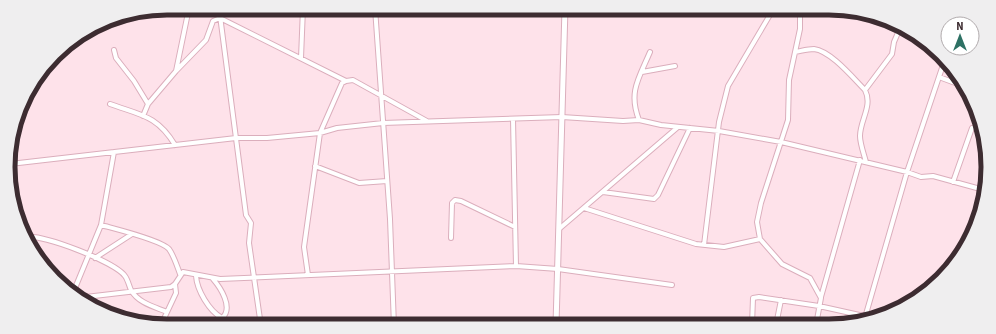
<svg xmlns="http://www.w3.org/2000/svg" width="996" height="334" font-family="'Source Sans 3',sans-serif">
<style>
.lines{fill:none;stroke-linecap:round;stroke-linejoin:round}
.minor-casing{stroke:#dbaebc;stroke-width:6}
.tertiary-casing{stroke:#dbaebc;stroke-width:7}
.minor{stroke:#fff;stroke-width:4}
.tertiary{stroke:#fff;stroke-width:5}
.rim{fill:none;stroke:#3d2c31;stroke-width:5}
</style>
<rect width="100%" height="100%" fill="#fee2ea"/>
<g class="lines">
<!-- minor casing -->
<g class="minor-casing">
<path id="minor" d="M219,8L246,215L251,223L249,243L261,326
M375,8L390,219L394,326
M800,8V29L789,80L788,120L761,203L757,222L760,239L782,264L810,278L821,298L816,325
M114,50L116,58L134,81L148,104
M795,52C801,51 808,49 814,49C831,51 853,78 865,90C873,106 860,120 860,136C860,144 864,154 866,162
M301,58L303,8
M176,71L206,40L213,21L220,18L346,81
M642,72L675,66
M939,77L966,87
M865,90L892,54L894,42L900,28
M110,104C140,115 157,115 175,145
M143,116L148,104L176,71L189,8
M513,119L516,266
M639,120C628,92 639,78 650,52
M10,164L236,138H267L320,133L337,128L383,123L562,117L623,121L639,120L661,125L719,131L781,142L907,172L921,177L933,176L984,190
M315,166L359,183L387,181
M953,182L972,128
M603,192L654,199L658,195L690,128
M584,208L696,244L724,247L760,239
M101,225C115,229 161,240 169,249C174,256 177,266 180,274
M559,229L678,127
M26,237C43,234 115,262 125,276C128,280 129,286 131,290C138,303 155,307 167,312
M451,238L452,203L455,200L461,201L515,227
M704,245L719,122L728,86L774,8
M95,258L132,234
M308,275L304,247L320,133L342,83L346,81L353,80L427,121
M196,276C197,290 209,311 222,318C234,308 220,287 213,279
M73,293L101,225L114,152
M86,296L93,306
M821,297L860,160
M77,298L171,287L175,284L183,272L220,279L516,266L558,269L672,285
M224,317L232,326
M864,321L907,172L944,62
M161,325L176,293L175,284
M752,325L753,298L759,297L819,306L873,318
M776,325L781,300"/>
</g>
<!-- tertiary casing -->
<g class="tertiary-casing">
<path id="tertiary" d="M556,325L565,8"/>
</g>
<!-- minor -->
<use href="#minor" class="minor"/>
<!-- tertiary -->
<use href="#tertiary" class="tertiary"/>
</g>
<!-- crop -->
<path d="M0 0H996V334H0ZM167 15H829A152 152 0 0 1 981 167V167A152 152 0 0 1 829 319H167A152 152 0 0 1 15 167V167A152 152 0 0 1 167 15Z" fill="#efeeef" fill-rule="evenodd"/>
<path class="rim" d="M167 15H829A152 152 0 0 1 981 167V167A152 152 0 0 1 829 319H167A152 152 0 0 1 15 167V167A152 152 0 0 1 167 15Z"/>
<!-- north arrow -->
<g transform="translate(960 36)"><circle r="19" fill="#ffffff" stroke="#b1abad"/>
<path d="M0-3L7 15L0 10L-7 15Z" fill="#2d7164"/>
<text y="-6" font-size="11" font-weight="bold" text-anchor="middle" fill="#3d2c31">N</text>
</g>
</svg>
